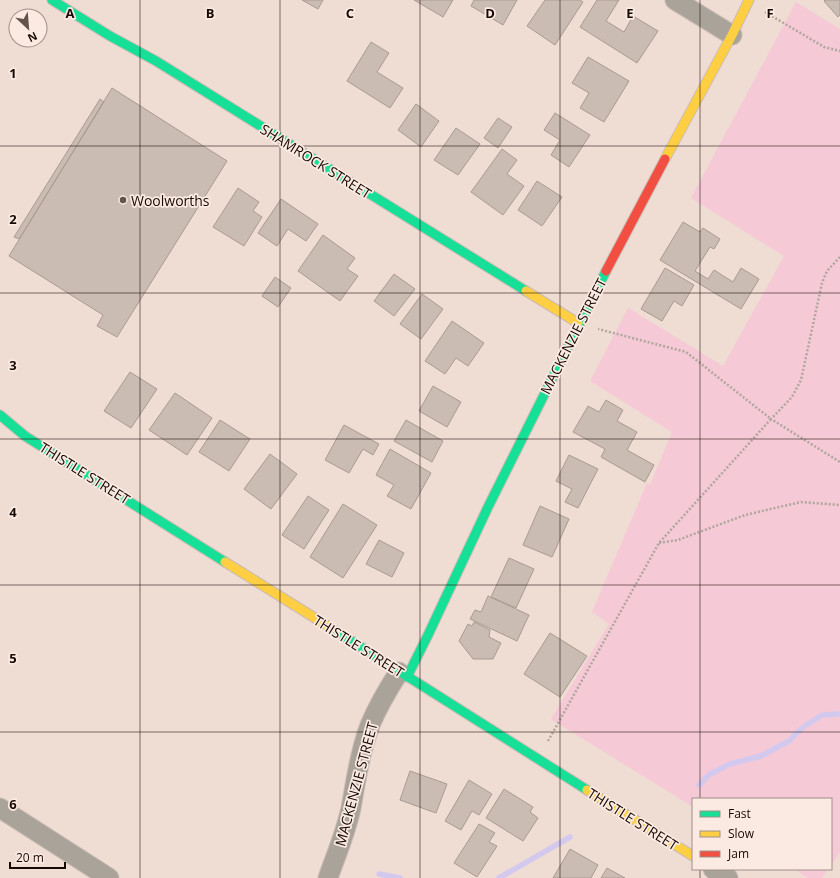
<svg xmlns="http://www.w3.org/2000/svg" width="840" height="878" font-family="'Open Sans',sans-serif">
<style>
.green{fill:#f5c9d6}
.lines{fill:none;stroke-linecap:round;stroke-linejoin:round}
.stream{stroke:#d3c9ee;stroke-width:5.5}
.building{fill:#cabcb2;stroke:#a99b91}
.street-casing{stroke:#cabbb4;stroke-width:21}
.fast-casing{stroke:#cabbb4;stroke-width:11}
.slow-casing{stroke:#cabbb4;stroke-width:11}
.jam-casing{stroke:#cabbb4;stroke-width:11}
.path{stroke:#afa69d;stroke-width:2.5;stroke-dasharray:2 2;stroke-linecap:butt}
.street{stroke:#aaa399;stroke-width:19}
.fast{stroke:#16e098;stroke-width:9}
.slow{stroke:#ffcf43;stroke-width:9}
.jam{stroke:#f24e42;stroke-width:9}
.grid{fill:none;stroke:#160903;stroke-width:1;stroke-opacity:0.55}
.poi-dot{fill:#62534c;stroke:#fbeae2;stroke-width:1.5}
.labels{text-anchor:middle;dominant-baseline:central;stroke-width:3.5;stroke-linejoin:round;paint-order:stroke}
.street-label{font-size:14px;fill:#160903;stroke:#fbeae2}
.poi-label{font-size:14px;fill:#160903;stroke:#fbeae2;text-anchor:start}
.grid-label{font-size:13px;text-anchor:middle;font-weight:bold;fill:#160903;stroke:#fbeae2;stroke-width:3.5;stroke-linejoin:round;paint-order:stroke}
</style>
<rect width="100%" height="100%" fill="#efdcd3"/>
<!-- green -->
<path class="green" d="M796,2L840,29V852L831,865V799H693V807L551,719L609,624L592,612L647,483L650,485L672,432L590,381L628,308L723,366L784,256L691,198Z
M794,869H828L822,878H808Z"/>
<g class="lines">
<!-- stream -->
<path class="stream" d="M699,785L710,774L730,764L761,756L789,741L802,728L822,715L840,714
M379,874L400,878
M499,878L570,837"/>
</g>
<!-- building -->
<path class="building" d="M302,0H323L318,9Z
M414,0H453L443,17Z
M474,0H517L503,25L471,6Z
M545,0H580L583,2L555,45L527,26Z
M597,0H619L606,21L624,32L633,16L658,31L637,63L580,27Z
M825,0H840V15L838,17L824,1Z
M371,42L389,53L377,72L403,88L390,108L347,81Z
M588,57L629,81L604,122L580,108L589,93L572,83Z
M112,88L227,161L117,337L97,326L103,315L9,256Z
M100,99L104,102L19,239L14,237Z
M416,104L439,121L421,147L398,130Z
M555,113L590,135L569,167L551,155L560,140L544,130Z
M498,118L512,127L498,148L484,138Z
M456,128L480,144L458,175L434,160Z
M502,149L517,160L507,174L524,186L503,215L471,192Z
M537,181L562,197L542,226L518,210Z
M238,188L259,202L253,211L262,217L244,246L213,227Z
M281,199L318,224L306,241L288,229L277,246L258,233Z
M683,222L700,232L703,228L720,239L714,249L710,247L695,271L708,279L714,270L733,282L741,268L759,279L741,309L660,260Z
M323,235L355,258L347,269L358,276L340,301L298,271Z
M665,268L694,285L682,306L674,301L662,321L641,309Z
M394,274L415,289L394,316L374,301Z
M275,277L291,288L278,307L262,296Z
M422,294L443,309L421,339L400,324Z
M452,321L484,343L468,366L456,358L445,374L425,361Z
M130,372L157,389L131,428L104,411Z
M433,386L461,402L447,427L419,411Z
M175,393L212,418L187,455L149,430Z
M606,400L623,410L617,421L637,432L627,450L654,465L645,482L601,457L605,449L573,432L588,406L599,412Z
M220,420L250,439L229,471L199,452Z
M406,420L443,441L432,462L394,441Z
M344,425L379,444L373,455L363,449L349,473L325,460Z
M390,449L431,473L411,509L387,496L394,485L376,475Z
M270,454L297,474L271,509L244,489Z
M569,455L598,469L578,508L565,502L572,489L556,481Z
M308,496L329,510L304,549L282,535Z
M343,504L377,525L343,578L310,557Z
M540,506L569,519L552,557L523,545Z
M379,540L404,553L392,577L366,564Z
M509,558L534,569L516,608L491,597Z
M488,596L529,615L517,641L470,619L475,610L481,612Z
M474,622L490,630L489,637L501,643L493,659H473L459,641L468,624L472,626Z
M550,633L587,656L560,697L524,674Z
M410,771L447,784L436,813L400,800Z
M469,780L492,794L479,815L472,811L461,830L445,821Z
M504,789L533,807L530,812L538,818L523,841L486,818Z
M479,824L495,833L489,842L497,846L477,877L454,863Z
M570,849L598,865L591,878H553Z
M607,868L625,878H601Z"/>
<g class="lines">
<!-- street casing -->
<g class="street-casing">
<path id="street" d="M675,0L732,35
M0,808L109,878
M713,869L728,878
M328,878C336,855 346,832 351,808C356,780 360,752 370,725C378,706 388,689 399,672"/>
</g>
<!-- fast casing -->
<g class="fast-casing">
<path id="fast" d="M52,0L110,36L156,61L526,291
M0,415L25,436L225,562
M331,628L587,790
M407,677L428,635L488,507L606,271"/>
</g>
<!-- slow casing -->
<g class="slow-casing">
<path id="slow" d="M665,159L732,35L749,0
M526,291L578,323
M225,562L331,628
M587,790L693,856"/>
</g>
<!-- jam casing -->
<g class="jam-casing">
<path id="jam" d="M606,271L665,159"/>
</g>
<!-- path -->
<path class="path" d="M765,12L824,47L840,51
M840,257L827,271L822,283L801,380L792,397L771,419L840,462
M659,543L678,540L745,515L801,502L840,505
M548,741L659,543L771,419L686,352L598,329"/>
<!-- street -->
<use href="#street" class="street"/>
<!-- fast -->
<use href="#fast" class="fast"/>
<!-- slow -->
<use href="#slow" class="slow"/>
<!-- jam -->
<use href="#jam" class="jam"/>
</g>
<!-- grid -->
<path class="grid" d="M140,0V878M280,0V878M420,0V878M560,0V878M700,0V799M0,146H840M0,293H840M0,439H840M0,585H840M0,732H840M700,869V878"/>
<!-- markers -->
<circle class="poi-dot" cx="123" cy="200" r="4"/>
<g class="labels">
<!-- street labels -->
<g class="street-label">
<text transform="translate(316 161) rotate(32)">SHAMROCK STREET</text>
<text transform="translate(573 336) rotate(-63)">MACKENZIE STREET</text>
<text transform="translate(85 473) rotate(32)">THISTLE STREET</text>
<text transform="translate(359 646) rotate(32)">THISTLE STREET</text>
<text transform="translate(356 784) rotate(-75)">MACKENZIE STREET</text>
<text transform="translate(633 819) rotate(32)">THISTLE STREET</text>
</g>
<!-- poi labels -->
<g class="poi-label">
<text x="131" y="200">Woolworths</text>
</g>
</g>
<g class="grid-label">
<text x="70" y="18">A</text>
<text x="210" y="18">B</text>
<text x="350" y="18">C</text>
<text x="490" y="18">D</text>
<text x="630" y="18">E</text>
<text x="770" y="18">F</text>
<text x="13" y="78">1</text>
<text x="13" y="224">2</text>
<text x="13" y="370">3</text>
<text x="13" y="517">4</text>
<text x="13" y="663">5</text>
<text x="13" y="809">6</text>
</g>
<!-- legend -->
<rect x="692" y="798" width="140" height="72" fill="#fbeae2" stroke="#9f9089"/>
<rect x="700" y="811" width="20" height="6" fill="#16e098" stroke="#9f9089"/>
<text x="728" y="818" font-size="12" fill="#160903">Fast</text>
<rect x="700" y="831" width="20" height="6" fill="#ffcf43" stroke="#9f9089"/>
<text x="728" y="838" font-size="12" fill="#160903">Slow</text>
<rect x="700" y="851" width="20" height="6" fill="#f24e42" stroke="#9f9089"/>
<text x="728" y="858" font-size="12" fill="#160903">Jam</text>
<!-- north arrow -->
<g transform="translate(28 28) rotate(154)"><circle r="19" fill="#fbeae2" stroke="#9f9089"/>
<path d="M0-3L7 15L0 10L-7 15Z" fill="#62534c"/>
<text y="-6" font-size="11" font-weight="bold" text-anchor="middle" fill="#160903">N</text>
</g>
<!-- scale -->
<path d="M10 862v6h55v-6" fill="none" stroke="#160903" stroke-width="2"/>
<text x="16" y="862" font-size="12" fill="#160903" stroke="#fbeae2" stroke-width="3" paint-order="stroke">20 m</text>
</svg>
